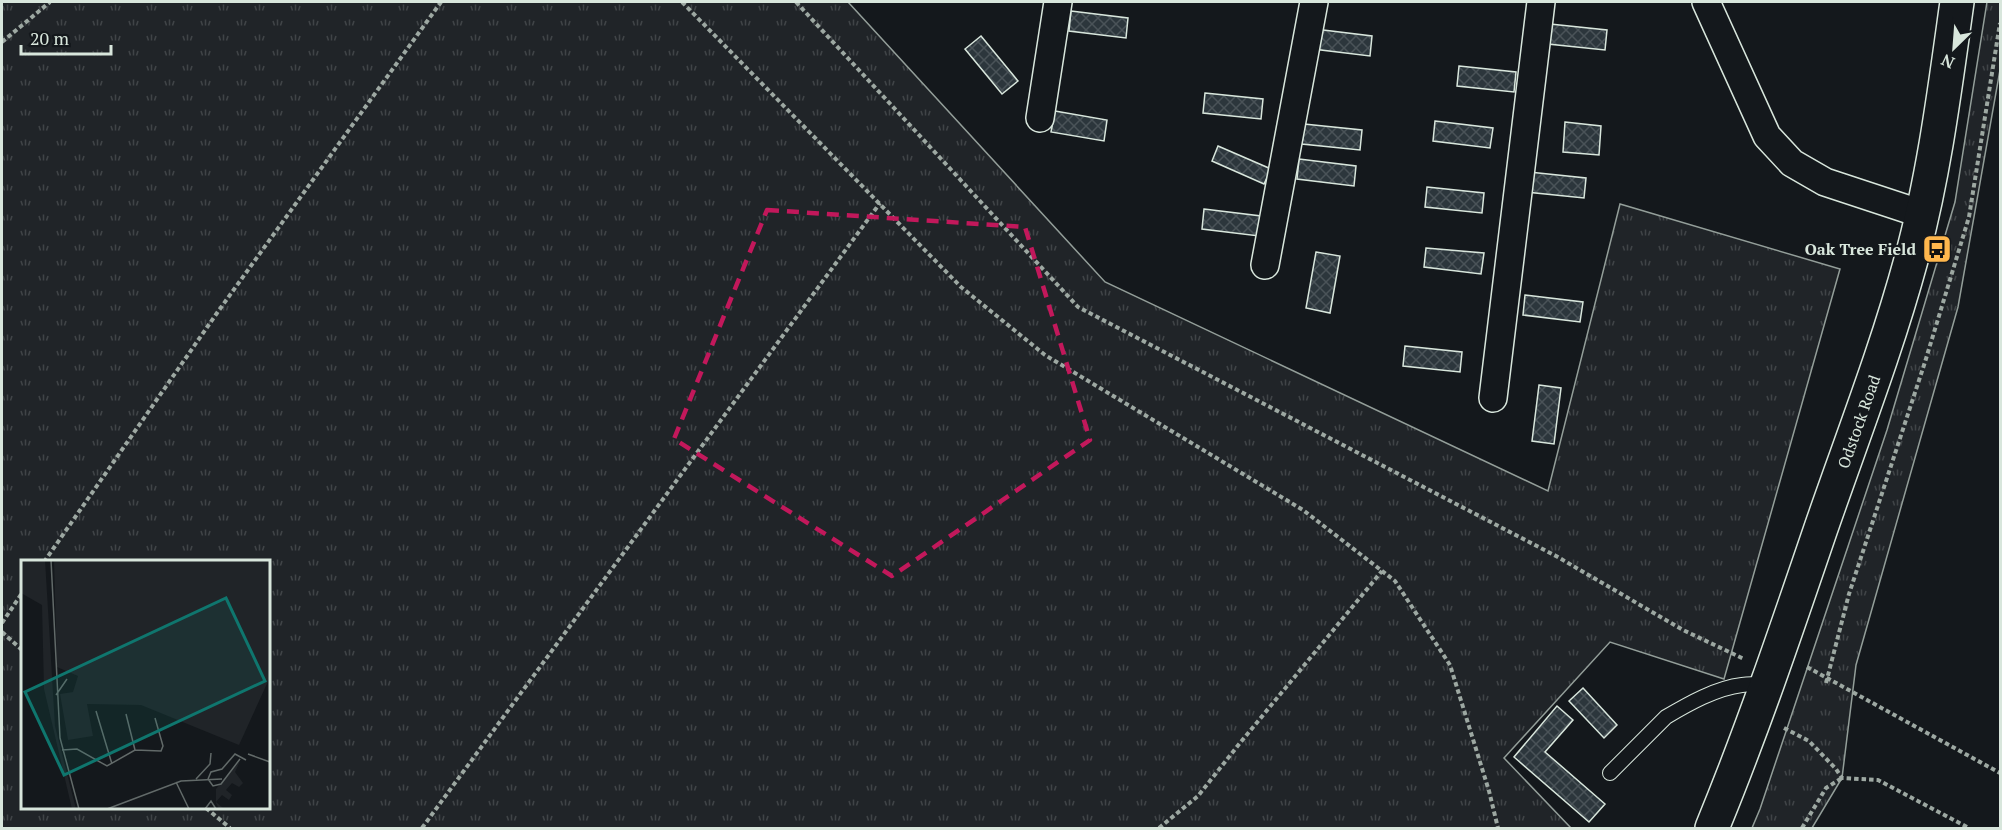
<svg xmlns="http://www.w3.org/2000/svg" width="2002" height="830" font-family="'PT Serif',serif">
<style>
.grass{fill:url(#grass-tufts);stroke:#939e99;stroke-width:1.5;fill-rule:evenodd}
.building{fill:url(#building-cross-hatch);stroke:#d8e6dc;stroke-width:1.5}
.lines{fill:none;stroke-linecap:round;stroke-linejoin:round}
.service-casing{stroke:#d8e6dc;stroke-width:16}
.minor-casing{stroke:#d8e6dc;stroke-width:30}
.tertiary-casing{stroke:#d8e6dc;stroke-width:36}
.path{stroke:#9da8a2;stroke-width:4;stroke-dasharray:4.5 3;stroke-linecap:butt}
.service{stroke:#14181c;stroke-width:14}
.minor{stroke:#14181c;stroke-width:27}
.tertiary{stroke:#14181c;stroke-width:33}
.marked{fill:none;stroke:#c2185b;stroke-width:4.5;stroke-dasharray:12 8;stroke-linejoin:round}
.labels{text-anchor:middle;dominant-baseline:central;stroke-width:4.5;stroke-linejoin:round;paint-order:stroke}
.poi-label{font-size:16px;font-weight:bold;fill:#d8e6dc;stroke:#14181c;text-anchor:end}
.street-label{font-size:16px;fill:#d8e6dc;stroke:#14181c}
.inset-road{fill:none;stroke:#626a69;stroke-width:1.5}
.view{fill:#0f766e;fill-opacity:0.15;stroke:#0f766e;stroke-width:3}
.inset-edge{fill:none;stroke:#d8e6dc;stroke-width:3}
</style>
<defs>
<pattern id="grass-tufts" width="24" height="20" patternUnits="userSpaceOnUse" patternTransform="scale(1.5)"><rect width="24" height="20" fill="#202428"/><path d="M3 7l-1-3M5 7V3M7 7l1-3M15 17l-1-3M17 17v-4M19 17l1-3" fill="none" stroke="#404447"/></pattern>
<pattern id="building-cross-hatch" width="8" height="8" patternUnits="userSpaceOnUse" patternTransform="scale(1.5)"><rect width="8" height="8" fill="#2c363c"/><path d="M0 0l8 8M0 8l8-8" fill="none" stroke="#4a5358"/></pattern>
</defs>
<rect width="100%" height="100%" fill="#14181c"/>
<!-- grass -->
<path class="grass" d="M2,2H848L1105,282L1548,491L1620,204L1840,269L1724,679L1610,642L1504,758L1571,828H2ZM22,562H268V808H22Z
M1987,2H2000V70L1958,307L1856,665L1842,778L1812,828H1752L1760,809L1887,430L1955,202Z"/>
<!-- building -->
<path class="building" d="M1071,11L1128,18L1126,38L1069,31Z
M1550,24L1607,30L1605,50L1548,44Z
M1315,29L1372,36L1370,56L1313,49Z
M981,36L1018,81L1002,94L965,49Z
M1459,66L1516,72L1514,92L1457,86Z
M1205,93L1263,99L1261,119L1203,113Z
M1055,111L1107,120L1104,141L1051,132Z
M1435,121L1493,128L1490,148L1433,141Z
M1565,122L1601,126L1599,155L1563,152Z
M1304,124L1362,130L1360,150L1302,144Z
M1218,146L1271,169L1264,184L1212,161Z
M1299,159L1356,166L1354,186L1297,179Z
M1529,172L1586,178L1584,198L1526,192Z
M1427,187L1484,193L1482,213L1425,207Z
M1204,209L1261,216L1259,236L1202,229Z
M1426,248L1484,253L1481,274L1424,267Z
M1316,252L1340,256L1330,313L1306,308Z
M1525,295L1583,302L1580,322L1523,315Z
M1405,346L1462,352L1460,372L1403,366Z
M1539,385L1561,388L1554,444L1532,441Z
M1583,688L1617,725L1604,738L1569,701Z
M1557,706L1573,720L1545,752L1605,804L1589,822L1514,757Z"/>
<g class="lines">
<!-- service casing -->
<g class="service-casing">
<path id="service" d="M1610,773L1666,717C1688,704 1716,688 1742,685C1750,684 1758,684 1766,684"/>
</g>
<!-- minor casing -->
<g class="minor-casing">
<path id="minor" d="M1706,2L1767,136L1792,163L1825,182L1922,214
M1040,118L1058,2
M1265,265L1314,2
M1493,398L1541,2"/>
</g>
<!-- tertiary casing -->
<g class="tertiary-casing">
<g id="tertiary">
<path id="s1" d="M1712,828C1752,731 1786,631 1820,531C1851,441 1886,352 1911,260C1934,176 1945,88 1957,2"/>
</g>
</g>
<!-- path -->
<path class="path" d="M682,2L961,287L1045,355L1303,510L1395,581L1450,665L1489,791L1498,828
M796,2L1078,307L1556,556L1683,630L1744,659
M2,42L50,2
M44,562L217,313L441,2
M2,623L22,593
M2,632L22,650
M1807,667L2000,773
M1826,683L1849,594L1925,362L1969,217L2000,23
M1784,728L1809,741L1836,769L1842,778L1878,780L1969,828
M206,808L230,828
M422,828L880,203
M1159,828L1198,796L1240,743L1382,571
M1802,828L1826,788L1842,778"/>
<!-- service -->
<use href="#service" class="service"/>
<!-- minor -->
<use href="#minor" class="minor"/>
<!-- tertiary -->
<use href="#tertiary" class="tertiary"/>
</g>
<!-- marked area -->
<path class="marked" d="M767,210L1025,227L1090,440L892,576L674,439Z"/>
<!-- icons -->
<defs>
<g id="bus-square" transform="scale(1.5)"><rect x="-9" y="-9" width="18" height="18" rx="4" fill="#ffb74d" stroke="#14181c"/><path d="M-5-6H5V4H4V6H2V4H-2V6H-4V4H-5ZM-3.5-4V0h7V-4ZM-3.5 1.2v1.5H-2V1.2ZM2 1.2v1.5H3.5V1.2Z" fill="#111"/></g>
</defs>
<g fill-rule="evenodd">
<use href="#bus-square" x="1937" y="249"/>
</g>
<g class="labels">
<!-- poi labels -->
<g class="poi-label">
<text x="1916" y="249">Oak Tree Field</text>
</g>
<!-- street labels -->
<g class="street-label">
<text stroke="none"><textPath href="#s1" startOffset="432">Odstock Road</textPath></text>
</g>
</g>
<!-- overview -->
<g transform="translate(21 560)">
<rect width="249" height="249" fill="#14181c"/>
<path d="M0,0H24L34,166L55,249H51L23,129L21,45L0,33ZM33,0H249V117L218,185L120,145L66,144L72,176L47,180L39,134L52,132L57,116L36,107ZM219,201L214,212L222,223L218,227L211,223L205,230L211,235L208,240L201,235L195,242L202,248L198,249L195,243V229Z" fill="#202428"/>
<path class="inset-road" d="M30,0L39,178L58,249M35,135L46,119M75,151L91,204M105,154L114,190M41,190L56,189L86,206L114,190L140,191L142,186L134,158M227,194L249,202M175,219L189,204L190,193M187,219L190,212L201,209L214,194L225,200M187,219L192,226L200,224L219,199M155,222L168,249M86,249L160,221L201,219M184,249L190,241L195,249"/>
<path class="view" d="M205,38L244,121L43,215L4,132Z"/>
<rect width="249" height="249" class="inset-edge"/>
</g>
<!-- border -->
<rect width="2002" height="830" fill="none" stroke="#d8e6dc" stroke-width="6"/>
<!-- north arrow -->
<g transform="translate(1954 48) rotate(205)" stroke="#14181c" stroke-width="4.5" paint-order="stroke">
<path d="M0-4.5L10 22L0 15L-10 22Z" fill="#d8e6dc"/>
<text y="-9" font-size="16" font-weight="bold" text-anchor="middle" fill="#d8e6dc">N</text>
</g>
<!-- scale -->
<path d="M21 45v9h90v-9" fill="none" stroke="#d8e6dc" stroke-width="3"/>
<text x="30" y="45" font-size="18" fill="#d8e6dc" stroke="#14181c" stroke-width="4.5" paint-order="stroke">20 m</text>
</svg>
